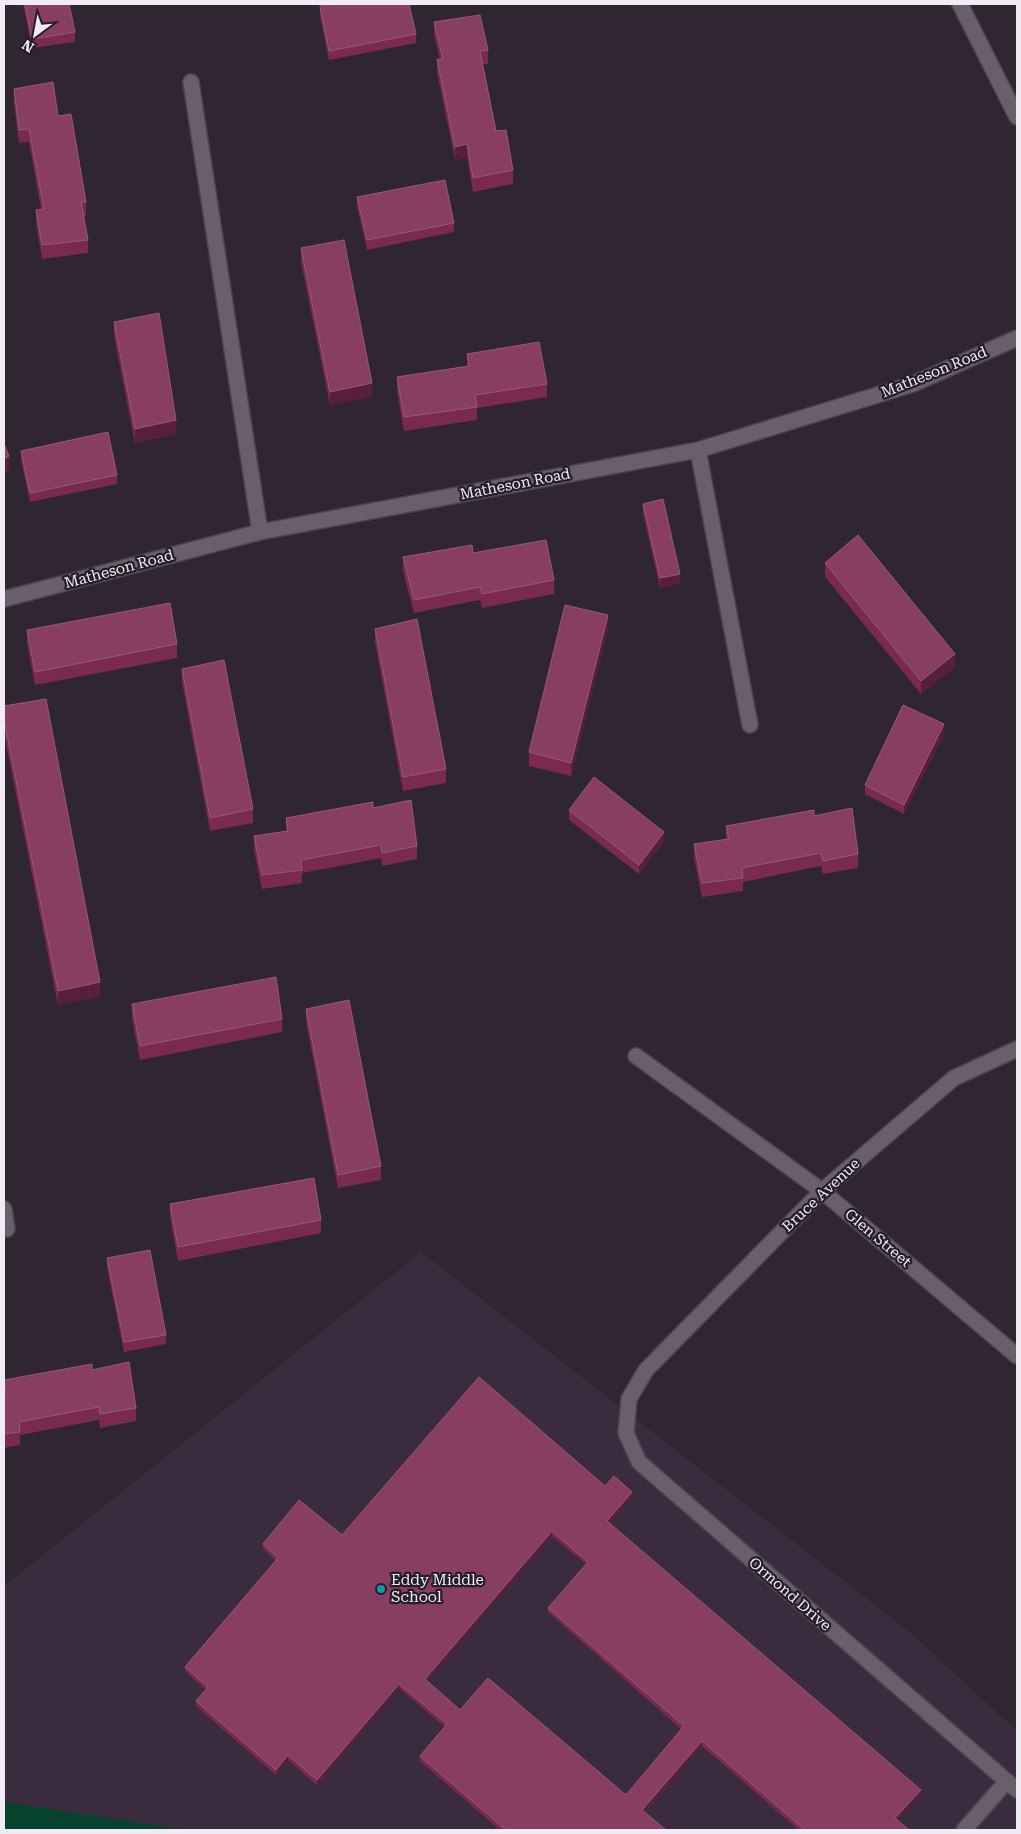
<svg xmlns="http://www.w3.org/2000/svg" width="1021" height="1834" font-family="'Roboto Serif',serif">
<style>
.built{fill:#3a2c3e}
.pitch{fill:#064430}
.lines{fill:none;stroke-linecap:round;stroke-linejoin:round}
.minor-casing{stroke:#4b444e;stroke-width:18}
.minor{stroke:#685e6c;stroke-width:15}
.wall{fill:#7a2950;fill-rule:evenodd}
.shaded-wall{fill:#571f3d}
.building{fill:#873e62;stroke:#975978;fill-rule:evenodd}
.culture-dot{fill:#0f9aa8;stroke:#251d28;stroke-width:2}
.labels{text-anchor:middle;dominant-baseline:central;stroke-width:4.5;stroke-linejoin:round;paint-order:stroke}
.street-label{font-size:15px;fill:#f1ebf3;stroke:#251d28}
.poi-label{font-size:15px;fill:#f1ebf3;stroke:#251d28;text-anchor:start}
</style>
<rect width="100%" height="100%" fill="#2f2632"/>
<!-- built -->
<path class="built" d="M421,1252L911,1633L1017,1731V1830H4V1586Z"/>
<!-- pitch -->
<path class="pitch" d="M4,1802L185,1830H4Z"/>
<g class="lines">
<!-- minor casing -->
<g class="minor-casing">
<path id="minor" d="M960,4L1017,117
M191,82L260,532
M698,450L750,725
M4,599L260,532L698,450L913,384L1017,338
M1017,1049L954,1078L822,1191L646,1370L629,1399L626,1433L639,1462L1017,1790
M636,1056L822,1191L1017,1356
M4,1209L7,1229
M964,1830L1007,1781"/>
</g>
<!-- minor -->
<use href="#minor" class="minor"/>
</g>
<!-- wall -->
<path class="wall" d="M23,4H69L75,32V42L32,48Z
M320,6L416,34V43L329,60L320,16Z
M434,22L488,50V64H482L496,131L513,170V184L473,192L467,157L455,160L437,72V59H440L434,35Z
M14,89L58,116L86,202V216H84L88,240V253L42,259L36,223V210L41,209L29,142L19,143L14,103Z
M357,197L454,223V232L367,250L357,206Z
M301,248L372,396L330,405L301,262Z
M114,322L176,434L135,443L114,336Z
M467,354L547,384V397L477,408V420L404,431L397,391V377L467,366Z
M21,451L117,475V484L30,502L21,460Z
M643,504L680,583L660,588L643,513Z
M473,553L554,580V594L482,608L480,600L414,613L403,571V557Z
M825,563L955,667L921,694L825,577Z
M608,628L571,776L529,766V752Z
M375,629L446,769V783L403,791L375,642Z
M27,630L177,644V658L35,685L27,643Z
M182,669L253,809V823L210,831L182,682Z
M4,706L100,996L58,1005L4,734Z
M944,734L904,814L865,794V785Z
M373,808L417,846V859L382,866L381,858L302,873V883L262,889L254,850V836L286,831V818Z
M569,810L664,841L639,874L569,820Z
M814,816L858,854V868L823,874L821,866L743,882V891L702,897L694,858V844L726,839V826Z
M132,1004L282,1019V1032L140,1060L132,1018Z
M306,1009L381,1166V1180L338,1188L306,1022Z
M170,1204L321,1220V1233L178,1261L170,1217Z
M107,1258L166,1335V1344L124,1352L107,1268Z
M92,1370L136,1408V1421L100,1428L99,1420L20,1435V1445L4,1448V1380Z
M605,1486L632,1497L609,1523L921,1795L897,1820L909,1830H799L702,1746L645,1812L666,1830H500L420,1761V1756L445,1727L399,1688L317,1785L288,1760L276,1775L196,1706V1701L206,1690L185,1671V1667L276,1561L263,1548V1544L342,1535ZM552,1536L586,1564L548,1608V1612L681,1729L626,1795L460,1710L427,1681Z"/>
<!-- shaded-wall -->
<path class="shaded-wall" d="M467,144V157L455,160V147Z
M372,383V396L330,405V392Z
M176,420V434L135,443V429Z
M9,456V470L4,472V459Z
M680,574V583L660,588V578Z
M608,615V628L571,776V763Z
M955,654V667L921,694V681Z
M944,724V734L904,814V805Z
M664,832V841L639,874V865Z
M100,982V996L58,1005V991Z
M632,1492V1497L607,1526V1521Z
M552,1531V1536L425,1684V1679Z
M399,1684V1688L317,1785V1780Z
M702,1741V1746L642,1815V1810Z
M288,1755V1760L276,1775V1770Z
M921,1790V1795L895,1823V1818Z"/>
<!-- building -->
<path class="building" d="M25,4H69L75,32L32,39Z
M333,4H409L416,34L329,51L320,6Z
M480,15L488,50L480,51L496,131L506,130L513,170L473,178L467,144L455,147L437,59H443L434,22Z
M53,82L58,116L71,114L86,202H81L88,240L42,245L36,210L44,209L29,129L19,130L14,89Z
M445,180L454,223L367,240L357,197Z
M344,240L372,383L330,392L301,248Z
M159,313L176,420L135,429L114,322Z
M539,342L547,384L475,395L477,407L404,417L397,377L469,366L467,354Z
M108,432L117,475L30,493L21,451Z
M4,444L9,456L4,459Z
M663,499L680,574L660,578L643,504Z
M858,535L955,654L921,681L825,563Z
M546,540L554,580L482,594L480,587L414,600L403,557L472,545L473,553Z
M170,603L177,644L35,672L27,630Z
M565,605L608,615L571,763L529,752Z
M417,619L446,769L403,777L375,629Z
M224,660L253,809L210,818L182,669Z
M46,699L100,982L58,991L4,720V706Z
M903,705L944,724L904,805L865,785Z
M594,777L664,832L639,865L569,810Z
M411,800L417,846L382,853L381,845L301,860L302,870L262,875L254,836L288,831L286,818L373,802V808Z
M852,808L858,854L823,861L821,853L742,868L743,878L702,883L694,844L729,839L726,826L814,810V816Z
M276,977L282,1019L140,1046L132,1004Z
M349,1000L381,1166L338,1175L306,1009Z
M314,1178L321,1220L178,1247L170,1204Z
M150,1250L166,1335L124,1342L107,1258Z
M129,1362L136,1408L100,1414L99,1407L19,1422L20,1432L4,1434V1393H6L4,1380L92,1364V1370Z
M479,1377L605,1486L614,1476L632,1492L607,1521L921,1790L895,1818L909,1830H805L702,1741L642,1810L666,1830H506L420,1756L447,1724L399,1684L317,1780L288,1755L276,1770L196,1701L208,1687L185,1667L278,1558L263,1544L299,1500L342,1535ZM552,1531L588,1562L548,1608L684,1726L626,1795L488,1678L460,1710L425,1679Z"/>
<!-- markers -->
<circle class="culture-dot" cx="381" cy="1589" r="5"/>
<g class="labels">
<!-- street labels -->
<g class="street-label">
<text transform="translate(934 372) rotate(-22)">Matheson Road</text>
<text transform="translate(515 484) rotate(-11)">Matheson Road</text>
<text transform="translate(119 569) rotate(-15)">Matheson Road</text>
<text transform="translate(821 1195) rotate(-43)">Bruce Avenue</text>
<text transform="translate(878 1238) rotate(40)">Glen Street</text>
<text transform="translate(790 1594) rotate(41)">Ormond Drive</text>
</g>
<!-- poi labels -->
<g class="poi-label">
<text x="391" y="1580">Eddy Middle<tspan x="391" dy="17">School</tspan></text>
</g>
</g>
<!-- border -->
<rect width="1021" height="1834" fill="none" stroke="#f1ebf3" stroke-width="10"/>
<!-- north arrow -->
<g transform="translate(35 35) rotate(212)" stroke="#251d28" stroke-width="4" paint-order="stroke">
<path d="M0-4L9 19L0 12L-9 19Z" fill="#f1ebf3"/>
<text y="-8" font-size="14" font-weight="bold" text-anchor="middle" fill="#f1ebf3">N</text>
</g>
</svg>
